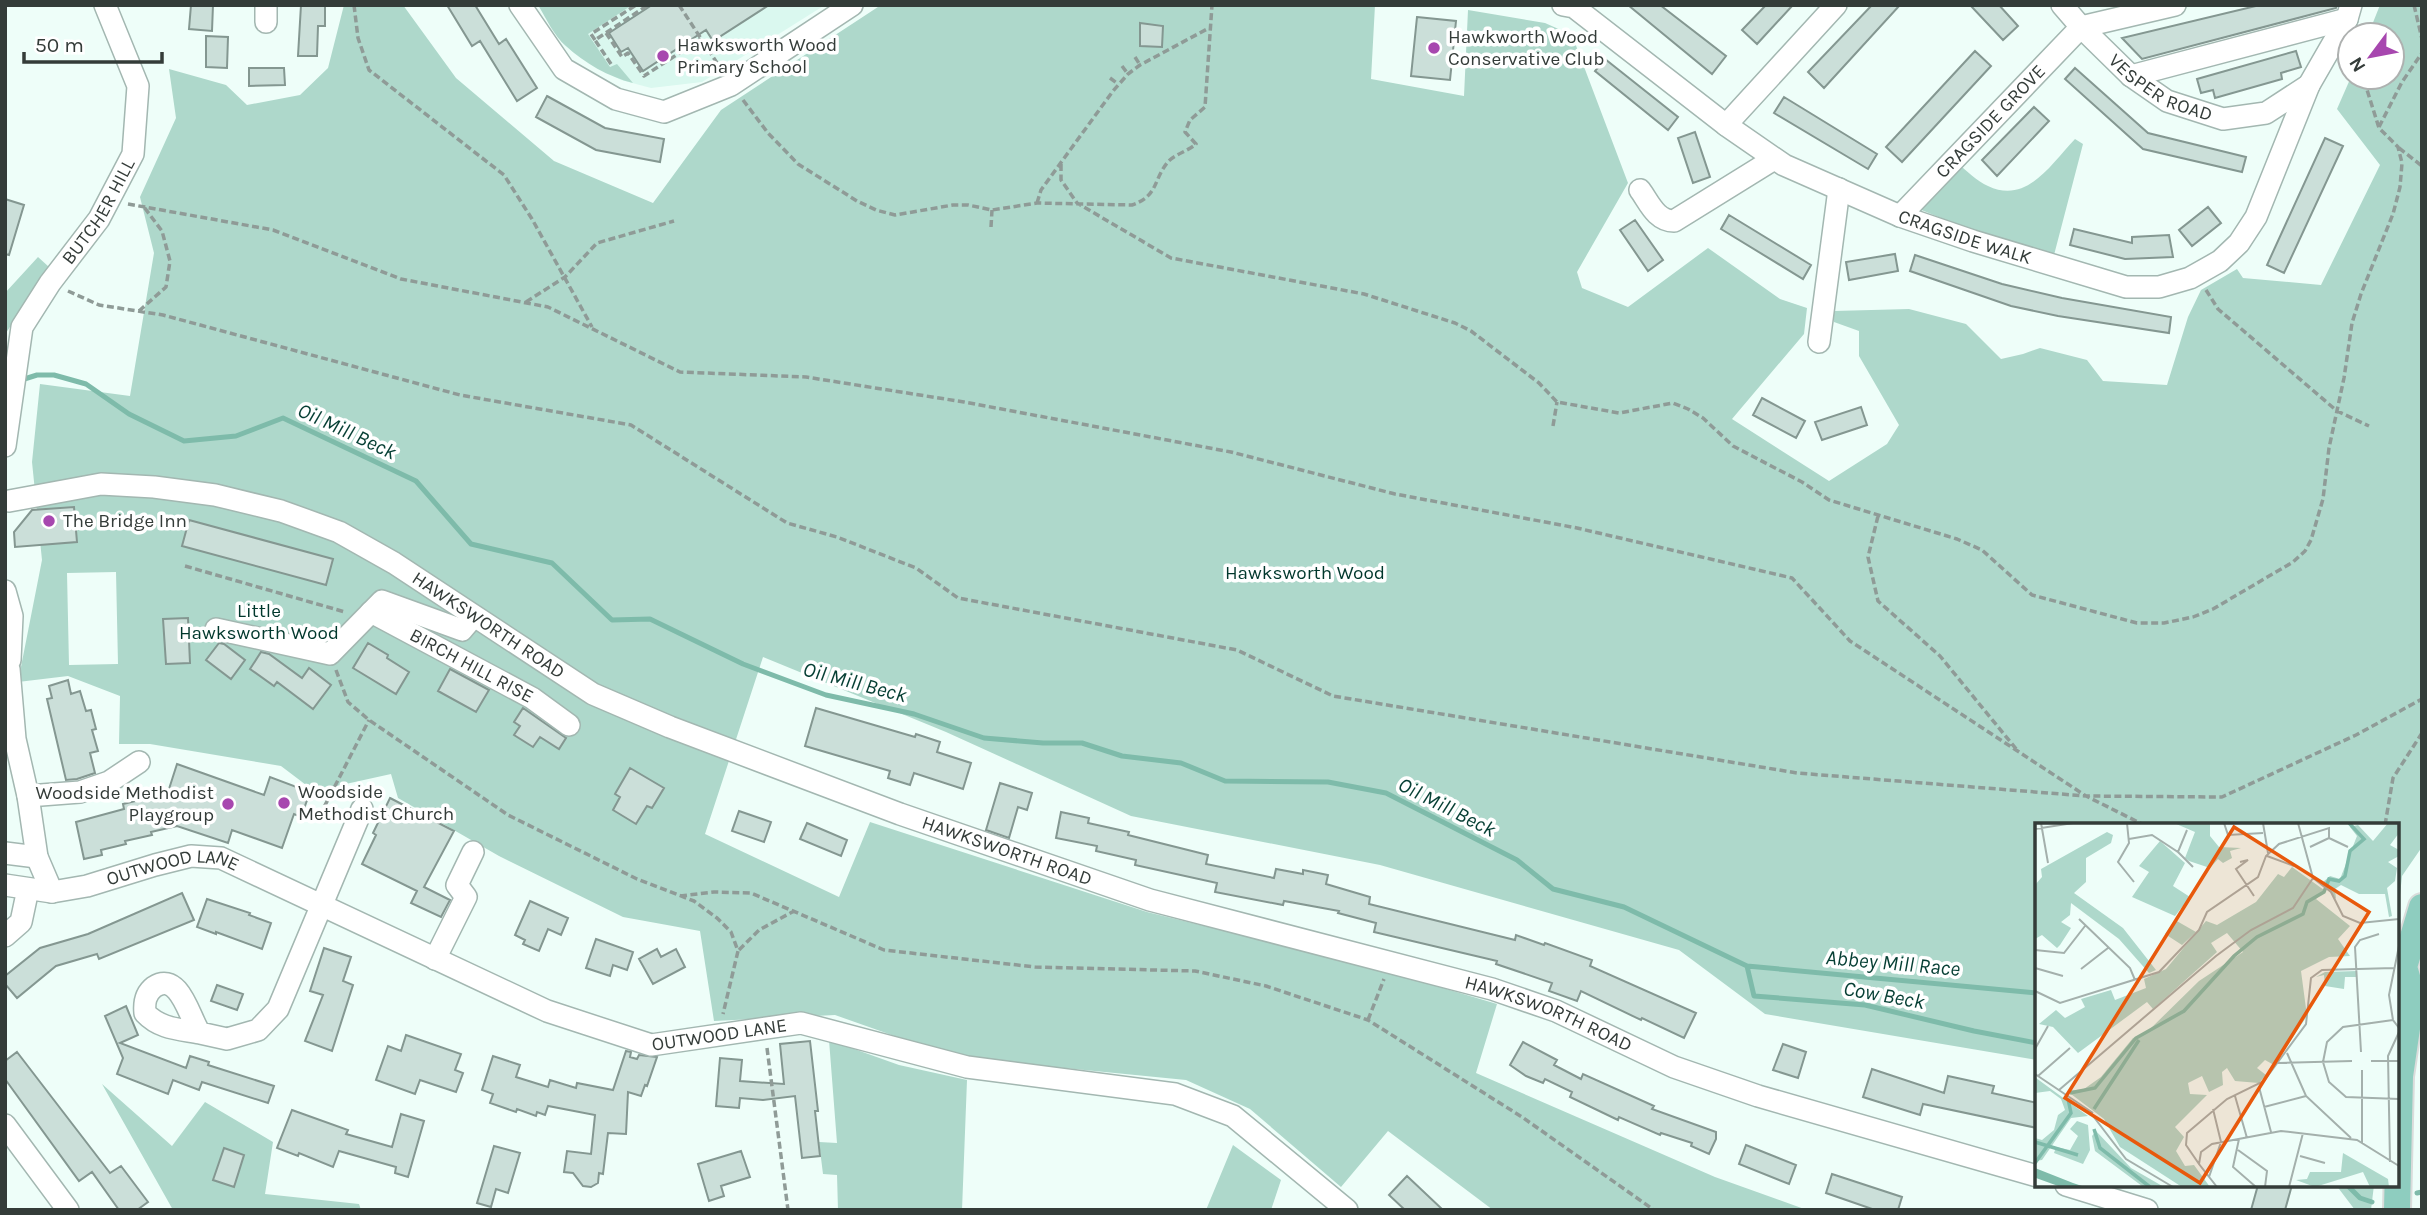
<svg xmlns="http://www.w3.org/2000/svg" width="2427" height="1215" font-family="Karla,sans-serif">
<style>
.built{fill:#daf8ef}
.green{fill:#aed8cb;fill-rule:evenodd}
.lines{fill:none;stroke-linecap:round;stroke-linejoin:round}
.stream{stroke:#7ebbaa;stroke-width:5}
.building{fill:#cbdfd9;stroke:#849791;stroke-width:2}
.minor-casing{stroke:#a3b7b1;stroke-width:24}
.major-casing{stroke:#dadcdb;stroke-width:30}
.path{stroke:#8f9b97;stroke-width:3.5;stroke-dasharray:7 3.5;stroke-linecap:butt}
.minor{stroke:#fff;stroke-width:21}
.major{stroke:#8ecdbf;stroke-width:26}
.poi-dot{fill:#a747af;stroke:#fff;stroke-width:2.5}
.labels{text-anchor:middle;dominant-baseline:central;stroke-width:7;stroke-linejoin:round;paint-order:stroke}
.poi-label{font-size:19px;fill:#343c39;stroke:#fff;text-anchor:start}
.street-label{font-size:19px;fill:#343c39;stroke:#fff}
.park-label{font-size:19px;fill:#00372c;stroke:#fff}
.water-label{font-size:21px;font-style:italic;fill:#063f34;stroke:#fff}
.inset-river{fill:none;stroke:#7ebbaa;stroke-width:3.5}
.inset-road{fill:none;stroke:#a4b0ac;stroke-width:2}
.view{fill:#e8590c;fill-opacity:0.15;stroke:#e8590c;stroke-width:3.5}
.inset-edge{fill:none;stroke:#343c39;stroke-width:3.5}
</style>
<rect width="100%" height="100%" fill="#eefef9"/>
<!-- built -->
<path class="built" d="M538,5H825L702,82L651,88L621,80L594,66L564,45Z"/>
<!-- green -->
<path class="green" d="M344,5H403L456,78L554,161L653,203L721,110L881,5H1375L1371,79L1464,96L1468,10L1545,23L1572,35L1628,183L1577,272L1582,288L1628,307L1708,248L1780,299L1807,308L1804,334L1732,419L1829,481L1887,444L1899,425L1859,356V331L1834,322V311L1909,309L1966,324L2001,359L2023,354L2040,348L2087,360L2103,381L2167,385L2188,317L2201,290L2237,269L2243,278L2321,285L2380,165L2337,109L2351,77H2392V35H2368L2380,5H2422V847L2402,876L2397,924V825H2037V1060L1765,1014L1679,950L1380,865L1131,816L946,732L763,657L705,834L839,897L870,822L1147,912L1372,967L1497,1004L1476,1073L1715,1177L1807,1210H1493L1388,1131L1341,1187L1250,1109L1186,1080L954,1057L835,1015L714,1021L700,931L623,917L499,856L398,798L391,774L314,791L281,766L150,744H119L120,696L68,676L18,682L42,560L32,462L40,384L130,396L154,253L140,197L176,118L169,69L226,85L247,105L300,95L328,68ZM116,572L118,664L69,665L67,573Z
M538,5H632L588,34L610,67L617,64L633,83C609,77 584,63 566,46C554,36 546,18 538,5Z
M2075,139L2083,144L2054,255L1987,237L1919,209L1957,163C1967,171 1977,181 1988,186C2027,205 2051,164 2075,139Z
M38,257L49,267L6,333L5,348V293Z
M829,1040L899,1065L967,1080L962,1210H838L837,1175L823,1174L819,1142L837,1143Z
M102,1084L172,1146L205,1102L273,1142L265,1194L359,1204L361,1210H173Z
M1233,1145L1281,1180L1271,1210H1206Z
M2336,1185H2374L2371,1210H2355Z"/>
<g class="lines">
<!-- stream -->
<path class="stream" d="M18,381L37,375H54L86,384L129,414L184,441L236,436L283,418L416,481L471,544L552,563L612,620L650,619L743,664L826,695L914,714L984,738L1043,743H1082L1122,756L1181,763L1225,781L1328,782L1386,793L1517,860L1553,889L1624,907L1747,966L2037,993
M1747,966L1754,996L1865,1005L1974,1031L2037,1043
M2347,1185L2360,1198L2372,1202
M2417,1193L2422,1192"/>
</g>
<!-- building -->
<path class="building" d="M191,5H213L212,31L189,29Z
M301,5H325V26H318L317,56H298Z
M447,5H475L499,44L506,39L537,88L517,101L480,41L472,46Z
M652,5H769L713,41L706,30L643,71L628,48L621,52L609,33Z
M1628,5H1660L1726,56L1712,74Z
M1766,5H1793L1757,44L1742,30Z
M1872,5H1900L1824,88L1808,72Z
M1970,5H1999L2018,26L2003,40Z
M2260,5H2337L2336,8L2142,59L2122,38Z
M1417,17L1456,21L1450,80L1411,76Z
M1140,23L1163,26L1162,47L1140,46Z
M206,36L228,37L227,68L206,67Z
M1975,51L1991,66L1902,162L1886,147Z
M2296,51L2301,67L2281,73L2282,79L2215,98L2213,90L2201,93L2197,79Z
M1605,59L1678,117L1668,130L1595,71Z
M249,68H284L285,85L249,86Z
M2075,68L2148,133L2246,157L2242,172L2143,149L2065,79Z
M547,96L605,128L664,139L660,162L596,150L536,117Z
M1784,97L1877,154L1868,169L1774,113Z
M2034,107L2049,121L1997,176L1982,160Z
M1695,132L1710,177L1693,183L1678,138Z
M2325,138L2343,146L2284,273L2267,265Z
M5,199L24,205L9,255L5,254Z
M2208,207L2221,223L2192,246L2179,230Z
M1729,215L1811,265L1803,279L1721,229Z
M1635,220L1663,260L1648,271L1620,230Z
M2074,229L2132,243V237L2169,235L2173,257L2125,259L2070,245Z
M1895,254L1898,271L1849,280L1846,262Z
M1915,255L2002,284L2062,298L2171,317L2169,333L2058,316L2011,306L1910,271Z
M1762,398L1805,421L1796,438L1753,415Z
M1861,407L1867,425L1822,440L1815,422Z
M74,507L77,542L15,547L14,532L32,510Z
M189,520L333,559L326,585L182,546Z
M188,618L190,663L166,664L163,619Z
M219,643L224,644L245,660L231,679L206,660Z
M368,643L388,655L387,658L409,672L396,694L353,668Z
M261,652L269,654L302,678L309,668L331,685L313,709L277,682L274,686L250,669Z
M450,669L489,690L476,712L438,691Z
M68,680L71,694L80,691L86,711L91,710L96,729L92,730L98,751L90,753L95,773L77,779L66,780L47,699L52,698L49,686Z
M523,708L566,738L559,749L540,737L533,747L514,735L520,726L514,722Z
M816,708L915,737L916,734L940,742L937,752L971,763L963,789L914,773L910,785L888,778L890,771L805,746Z
M177,764L264,795L270,777L310,792L301,817L294,814L282,848L232,830L228,843L177,826L151,832L152,835L125,841L126,844L101,850L102,855L84,859L76,822L124,809L123,804L148,798V794L169,789Z
M630,768L664,788L652,808L647,806L636,824L613,810L620,797L615,794Z
M1000,783L1032,793L1027,810L1018,807L1009,838L986,830Z
M390,798L454,831L424,887L450,900L441,917L411,903L417,891L362,864L376,835L373,833Z
M739,811L771,822L764,842L732,831Z
M1061,812L1089,818L1088,823L1129,832L1128,835L1208,855L1206,864L1274,878L1276,869L1303,874V870L1328,875L1326,884L1370,897L1369,904L1515,940L1516,935L1544,945L1545,943L1592,960L1590,966L1696,1013L1684,1038L1642,1018L1641,1020L1581,991L1577,1001L1549,991L1552,983L1496,964L1497,961L1374,932L1376,923L1338,913L1339,911L1284,901L1283,905L1215,892L1217,883L1135,865L1136,860L1096,851L1097,846L1056,838Z
M807,823L847,840L841,856L800,839Z
M182,893L194,920L99,959L97,954L56,966L17,998L5,984V976L40,948L88,934Z
M207,899L250,913L249,915L271,923L262,949L216,932V934L197,927Z
M530,901L568,918L561,935L548,929L539,951L523,944L525,940L515,935Z
M596,939L633,952L627,970L613,965L610,976L586,968Z
M324,948L351,957L343,981L353,985L332,1051L305,1041L323,995L310,991Z
M657,949L661,957L676,949L685,967L653,984L639,959Z
M217,985L243,994L237,1010L211,1001Z
M126,1006L138,1035L120,1043L186,1068L190,1056L209,1062L208,1065L274,1086L268,1103L202,1082L199,1090L173,1080L168,1094L117,1074L123,1058L105,1016Z
M406,1035L461,1054L455,1070L463,1073L456,1092L420,1080L415,1094L376,1080L388,1046L401,1051Z
M810,1041L818,1111H815L820,1156L802,1158L795,1096L763,1100L740,1098L739,1108L716,1106L720,1058L742,1060L740,1081L784,1084L780,1044Z
M1523,1042L1557,1060L1554,1065L1581,1079L1583,1074L1654,1106L1652,1109L1716,1132V1139L1709,1154L1691,1146L1692,1143L1661,1133L1660,1135L1619,1117L1618,1120L1570,1097L1572,1092L1545,1079L1543,1083L1526,1076L1510,1065Z
M1783,1044L1806,1052L1798,1078L1773,1070Z
M626,1051L631,1052L630,1057L637,1059L639,1055L657,1057L647,1086L645,1085L641,1096L628,1092L626,1134L608,1133L603,1174L599,1173L598,1183L591,1187L583,1186L573,1173L564,1172L567,1151L591,1154L595,1115L548,1106L545,1115L537,1112L536,1116L517,1109L516,1112L490,1103L493,1094L482,1090L493,1056L520,1065L516,1077L548,1087L550,1080L576,1088L577,1083L613,1090Z
M17,1052L110,1173L121,1166L148,1202L137,1210H119L92,1172L79,1181L5,1079V1061Z
M1872,1069L1944,1093L1948,1076L1994,1086L1992,1093L2037,1103V1128L1923,1104L1920,1115L1863,1097Z
M292,1110L348,1130L346,1134L392,1147L401,1114L424,1121L408,1177L395,1173L396,1167L339,1151L333,1167L299,1153L298,1156L277,1148Z
M1746,1145L1796,1165L1789,1184L1739,1164Z
M494,1146L520,1153L508,1193L496,1189L491,1207L477,1203Z
M224,1148L244,1155L234,1187L213,1180Z
M741,1151L750,1177L721,1186L724,1196L709,1201L698,1164Z
M1832,1174L1902,1197L1898,1210H1875L1826,1193Z
M1407,1176L1443,1210H1405L1389,1195Z
M2258,1185H2292L2285,1210H2251Z"/>
<g class="lines">
<!-- minor casing -->
<g class="minor-casing">
<g id="minor">
<path d="M520,5L564,69L616,99L664,112L731,85L852,5"/>
<path id="s1" d="M1563,5L1574,7L1726,125L1784,165L1900,216L1973,241L2126,287H2159L2190,278L2220,261L2239,243L2256,217L2309,85"/>
<path id="s2" d="M2062,5L2081,27L2131,76L2167,101L2223,119L2266,113L2309,85L2347,19L2351,5"/>
<path d="M266,22V5"/>
<path d="M2131,76L2347,19"/>
<path d="M1726,125L1836,5"/>
<path d="M1640,190C1649,202 1656,221 1674,221L1774,159"/>
<path id="s3" d="M1900,216L2081,27L2175,5"/>
<path d="M1819,342L1839,189"/>
<path id="s4" d="M5,446L22,327L50,283L99,219L133,154L138,86L105,5"/>
<path id="s5" d="M9,501L101,484L154,487L215,495L281,511L339,532L394,563L593,694L670,727L900,814L1150,900L1492,989L1556,1011L1674,1067L1758,1096L2037,1176"/>
<path d="M5,591L12,616L10,660"/>
<path id="s6" d="M371,612L532,698L569,725"/>
<path d="M216,629L330,654L382,601L462,630L473,617"/>
<path d="M9,669L15,739L28,796L37,857L52,892"/>
<path d="M28,796L80,792L109,782L139,762"/>
<path d="M5,853L37,857"/>
<path id="s7" d="M5,885L52,892L87,886L155,865L191,856L221,858L547,1011L651,1045L801,1023L967,1067L1175,1094L1233,1116L1347,1210"/>
<path d="M5,936L21,922L28,889"/>
<path d="M435,959L466,897L457,885L473,852"/>
<path d="M200,1033C179,1029 160,1029 145,1013C144,1003 145,994 154,987C180,970 190,1020 200,1033L227,1039L258,1030L278,1009L362,809"/>
<path d="M5,1125L68,1210"/>
<path d="M2066,1185L2147,1210"/>
</g>
</g>
<!-- major casing -->
<g class="major-casing">
<path id="major" d="M2397,1210L2400,1076L2412,994L2404,967L2422,907"/>
</g>
<!-- path -->
<path class="path" d="M354,5L358,38L369,70L504,175L532,219L592,327
M679,5L721,69
M2414,5L2422,39
M606,33L622,57L628,53L644,76L701,39
M595,40L591,34L636,5
M1135,57L1140,65
M611,64L595,40L648,5
M1122,66L1128,74
M1110,78L1118,84
M743,100L768,133L798,164L857,201L876,210L895,215L953,205H968L992,210L1037,203L1132,205C1158,196 1153,181 1167,163C1173,155 1188,151 1196,144L1185,132L1190,120L1205,107L1212,5
M2379,127L2402,82L2422,53
M2399,148L2422,166
M1061,164V180L1077,203L1171,258L1364,294L1455,323L1471,331L1539,383L1557,402L1619,413L1673,403L1688,409L1703,418L1733,446L1802,482L1829,500L1957,539L1982,550L2032,595L2137,623H2164L2193,617L2213,609L2293,562L2305,551L2311,540L2323,499L2329,448L2344,378L2352,323L2361,294L2393,214L2400,187L2402,163L2398,147L2379,128L2363,77
M1037,203L1041,190L1113,91L1128,74L1140,65L1209,28
M128,204L273,230L401,279L548,307L680,372L806,377L964,402L1231,452L1395,494L1577,528L1792,578L1850,641L2086,796L2144,825
M991,227L992,210
M2206,290L2218,309L2337,411L2369,426
M68,291L99,305L163,315L460,395L631,425L787,523L837,537L916,568L958,598L1237,650L1333,696L1797,773L2086,796L2222,797L2356,735L2422,699
M526,302L565,277L597,243L674,221
M139,311L166,287L170,261L162,231L144,207
M1553,426L1557,402
M1878,516L1868,557L1878,601L1940,656L2017,750
M185,566L345,612
M336,670L348,702L369,720L508,815L637,879L694,901L717,918L731,932L738,951L723,1014
M320,815L369,720
M2385,825L2393,778L2422,733
M680,896L714,892L751,893L884,950L1035,967L1195,971L1266,986L1368,1020L1522,1117L1654,1210
M739,950L759,930L794,911
M1368,1020L1384,979
M767,1048L788,1210"/>
<!-- minor -->
<use href="#minor" class="minor"/>
<!-- major -->
<use href="#major" class="major"/>
</g>
<!-- markers -->
<g class="poi-dot">
<circle cx="1434" cy="48" r="7"/>
<circle cx="663" cy="56" r="7"/>
<circle cx="49" cy="521" r="7"/>
<circle cx="284" cy="803" r="7"/>
<circle cx="228" cy="804" r="7"/>
</g>
<g class="labels">
<!-- poi labels -->
<g class="poi-label">
<text x="1448" y="37">Hawkworth Wood<tspan x="1448" dy="22">Conservative Club</tspan></text>
<text x="677" y="45">Hawksworth Wood<tspan x="677" dy="22">Primary School</tspan></text>
<text x="63" y="521">The Bridge Inn</text>
<text x="298" y="792">Woodside<tspan x="298" dy="22">Methodist Church</tspan></text>
<text x="214" y="793" text-anchor="end">Woodside Methodist<tspan x="214" dy="22">Playgroup</tspan></text>
</g>
<!-- street labels -->
<g class="street-label">
<text stroke="none"><textPath href="#s2" startOffset="131">VESPER ROAD</textPath></text>
<text stroke="none"><textPath href="#s3" startOffset="131">CRAGSIDE GROVE</textPath></text>
<text stroke="none"><textPath href="#s4" startOffset="259">BUTCHER HILL</textPath></text>
<text stroke="none"><textPath href="#s1" startOffset="469">CRAGSIDE WALK</textPath></text>
<text stroke="none"><textPath href="#s5" startOffset="514">HAWKSWORTH ROAD</textPath></text>
<text stroke="none"><textPath href="#s6" startOffset="114">BIRCH HILL RISE</textPath></text>
<text stroke="none"><textPath href="#s5" startOffset="1082">HAWKSWORTH ROAD</textPath></text>
<text stroke="none"><textPath href="#s7" startOffset="172">OUTWOOD LANE</textPath></text>
<text stroke="none"><textPath href="#s5" startOffset="1648">HAWKSWORTH ROAD</textPath></text>
<text stroke="none"><textPath href="#s7" startOffset="760">OUTWOOD LANE</textPath></text>
</g>
<!-- park labels -->
<g class="park-label">
<text x="1305" y="573">Hawksworth Wood</text>
<text x="259" y="611">Little<tspan x="259" dy="22">Hawksworth Wood</tspan></text>
</g>
<!-- water labels -->
<g class="water-label">
<text transform="translate(347 431) rotate(25)">Oil Mill Beck</text>
<text transform="translate(855 682) rotate(15)">Oil Mill Beck</text>
<text transform="translate(1447 807) rotate(27)">Oil Mill Beck</text>
<text transform="translate(1893 963) rotate(5)">Abbey Mill Race</text>
<text transform="translate(1884 995) rotate(10)">Cow Beck</text>
</g>
</g>
<!-- overview -->
<g transform="translate(2035 823)">
<rect width="364" height="364" fill="#eefef9"/>
<path d="M139,0H175V13L184,24L206,25L195,28L197,35L188,40L183,36L175,45L154,38L150,35L160,9ZM353,0H364V10L355,22L364,27V33L353,39L362,45L360,58L352,65L357,93L354,94L350,71H324L306,62L300,66L301,76L287,60L295,53L305,56L322,13L315,4L323,2L338,18ZM72,9L78,12L76,20L51,35V59L39,70L88,105L121,147L114,150L84,116L36,80L35,92L26,99L36,105L25,122L22,125L7,112L0,116V62L7,54L6,46ZM125,18L150,40L138,63L155,74L140,93L97,74L114,49L104,43ZM257,44L289,67L281,76L315,103L303,116L315,133L294,134L266,148L272,193L239,242L230,237L222,245L231,252L224,260L200,258L192,245L187,249L188,262L174,269L167,253L153,260L155,271L172,272L140,304L149,314L141,328L150,343L159,342L175,364H147L85,324L69,296L32,268L49,266L66,254L98,215L111,210L164,158L208,129L192,110L176,120L182,129L118,186L112,179L43,230L18,204L4,201L21,187L30,195L50,184L46,176L76,167L80,177L111,165L109,156L131,146L171,98L182,102L221,79L243,51L249,54ZM140,97L161,109L147,122L130,111ZM322,148V154H310L309,166L290,163L289,152L281,154L290,149ZM1,255L53,293L36,295L7,337L0,338V315L7,317L19,307L23,292L30,287L26,276L15,268L0,270ZM42,298L53,302L55,327L48,341L19,330L21,324L35,327L43,313L35,306ZM61,308L96,345L129,364L107,363L60,328L57,313ZM308,330L353,356L354,364H335L328,349L280,364L261,357L272,356L275,349H306Z" fill="#aed8cb"/>
<path d="M0,345L38,360L50,364H26L1,355Z" fill="#7ebbaa"/>
<path class="inset-river" d="M35,270L60,265L101,215L149,188L199,133L222,114L268,91L272,79L289,69L294,56L304,58L310,53L315,28L329,16L314,0M59,286L104,217M59,306L65,325L115,364M0,319L43,332M0,340L36,290L33,276"/>
<path class="inset-road" d="M6,0L13,40M92,0L94,20L83,39L99,59M189,0L193,12L228,10M228,0L233,30M263,0L278,55L296,69L308,93L325,100L364,96M0,6L38,0M94,16L117,12L143,29L152,7M275,24L294,15M143,29L158,44M232,33L259,43M205,39L213,37L201,46L219,73M44,96L95,145L100,157M364,123L354,172L358,197L364,205M0,127L29,130L50,103M0,145L28,153M46,146L73,125M0,168L25,180L124,149L164,107L172,89L223,54L231,33L244,21L294,5V15L313,24M358,197L308,204L292,219L288,239L294,259L311,274L364,276M0,226L13,203M326,229L320,124L325,117L344,111M252,230L271,273L316,315M336,238H364M243,240L317,238M0,251L58,290M3,253L35,225M224,264L236,309M24,267L181,133L216,107L258,85L278,55M200,273L212,315M229,284L271,273M55,289L91,336L138,364M204,316L198,344L221,364M327,320V247M203,327L232,348L230,364M265,333L290,340M355,339L353,233L364,209M164,341L151,322L152,310L192,276L229,258L271,201L276,155L287,147L359,145M174,354L186,319L178,286M182,364L164,341L166,329L177,321L246,308L322,317L364,343M254,364L268,310"/>
<path class="view" d="M199,4L334,89L165,360L30,275Z"/>
<rect width="364" height="364" class="inset-edge"/>
</g>
<!-- border -->
<rect width="2427" height="1215" fill="none" stroke="#343c39" stroke-width="14"/>
<!-- north arrow -->
<g transform="translate(2371 56) rotate(238)"><circle r="33" fill="#ffffff" stroke="#aeb1b0" stroke-width="2"/>
<path d="M0-5L12 26L0 18L-12 26Z" fill="#a747af"/>
<text y="-10" font-size="19" font-weight="bold" text-anchor="middle" fill="#343c39">N</text>
</g>
<!-- scale -->
<path d="M24 52v10h138v-10" fill="none" stroke="#343c39" stroke-width="3.5"/>
<text x="35" y="52" font-size="21" fill="#343c39" stroke="#ffffff" stroke-width="5" paint-order="stroke">50 m</text>
</svg>
